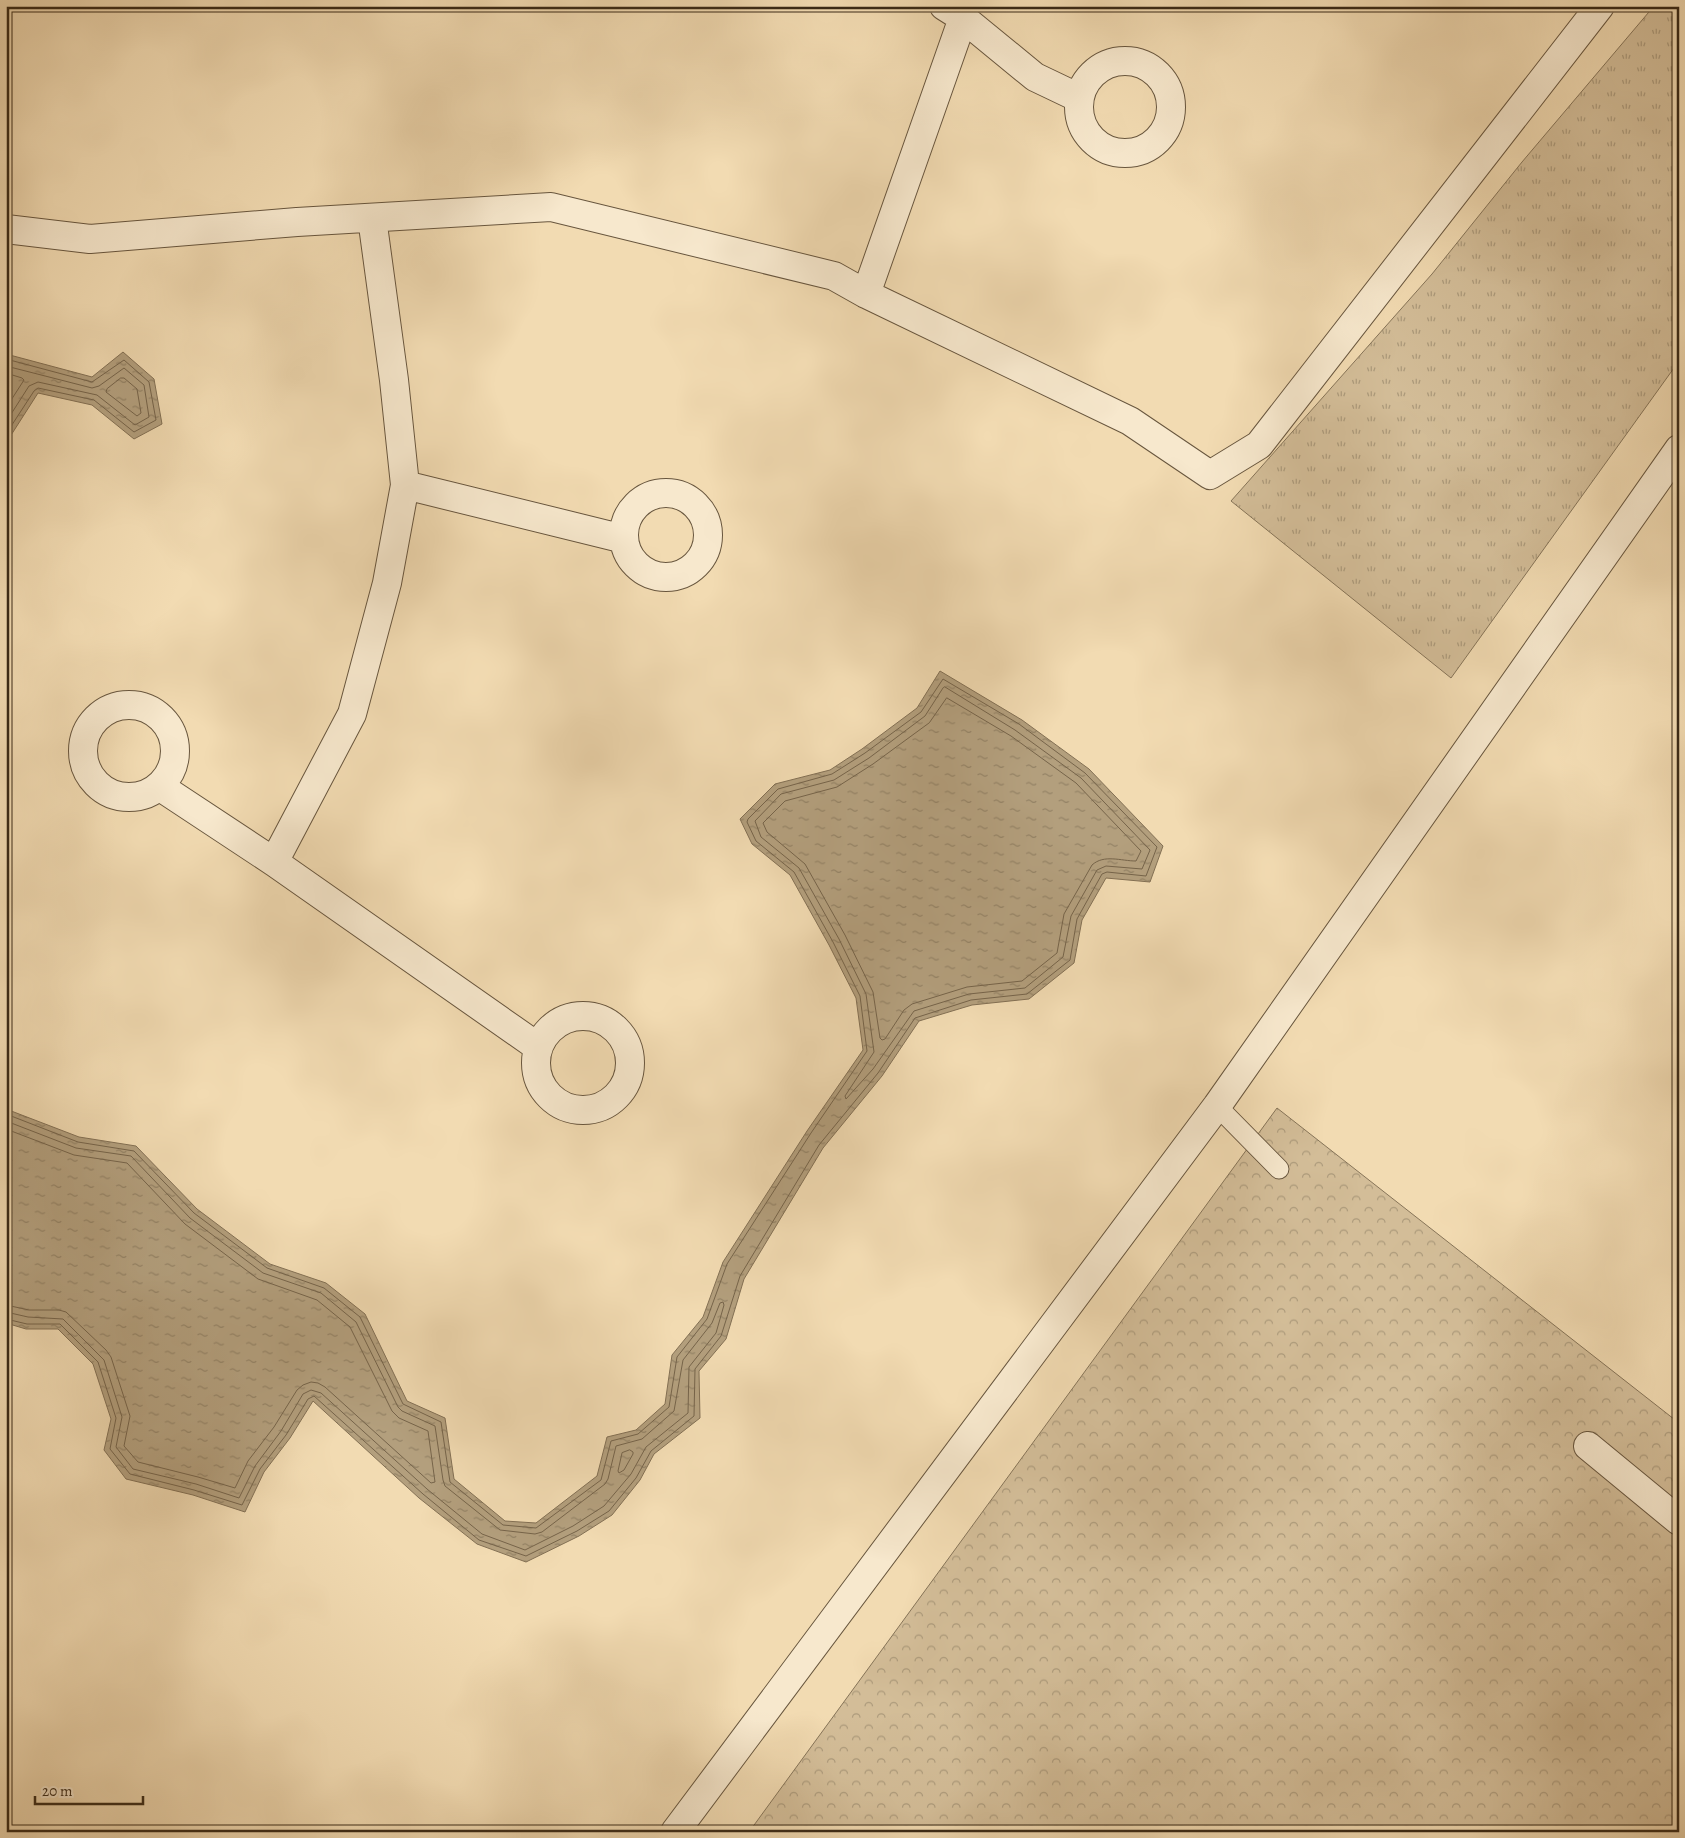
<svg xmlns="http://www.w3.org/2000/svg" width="1685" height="1838" font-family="Alegreya,serif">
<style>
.grass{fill:url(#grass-tufts);stroke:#867458}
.forest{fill:url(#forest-crowns);stroke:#867458}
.water{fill:url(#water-ripples);stroke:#837054}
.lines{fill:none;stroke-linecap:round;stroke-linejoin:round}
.shore{stroke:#76644a;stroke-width:1}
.building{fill:#9a8668;stroke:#3a2a17}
.lane-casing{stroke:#68563e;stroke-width:21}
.street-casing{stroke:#68563e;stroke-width:30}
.lane{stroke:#f7e8cd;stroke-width:19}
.street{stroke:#f7e8cd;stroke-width:28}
</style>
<defs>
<pattern id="grass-tufts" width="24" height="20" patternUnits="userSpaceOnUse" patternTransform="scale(1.25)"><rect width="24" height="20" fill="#d3bd98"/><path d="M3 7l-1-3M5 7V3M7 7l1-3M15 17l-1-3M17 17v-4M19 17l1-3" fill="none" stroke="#ac9a7b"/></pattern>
<pattern id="forest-crowns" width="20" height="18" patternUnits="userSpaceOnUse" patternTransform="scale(1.25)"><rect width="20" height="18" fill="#d3bd98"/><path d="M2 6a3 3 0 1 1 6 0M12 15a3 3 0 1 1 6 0" fill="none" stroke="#ac9a7b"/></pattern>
<pattern id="water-ripples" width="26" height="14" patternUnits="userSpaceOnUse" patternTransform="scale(1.25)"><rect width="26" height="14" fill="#b39f7d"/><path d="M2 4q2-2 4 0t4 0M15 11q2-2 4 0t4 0" fill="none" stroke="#938265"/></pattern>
</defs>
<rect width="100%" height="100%" fill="#f2dbb2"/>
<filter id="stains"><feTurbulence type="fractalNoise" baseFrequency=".004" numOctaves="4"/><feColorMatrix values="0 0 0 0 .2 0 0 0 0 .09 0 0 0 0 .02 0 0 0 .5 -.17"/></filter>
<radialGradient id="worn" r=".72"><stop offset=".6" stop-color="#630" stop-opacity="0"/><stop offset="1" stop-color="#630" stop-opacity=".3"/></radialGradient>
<!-- grass -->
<path class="grass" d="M1654,6H1679V361L1451,678L1231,501L1432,274L1522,162Z"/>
<!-- forest -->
<path class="forest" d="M1277,1108L1679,1423V1832H749Z"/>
<!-- water -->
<path class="water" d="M123,352L154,379L162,424L134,439L92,405L38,393L6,443V354L92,377Z
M940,671L1022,720L1089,769L1163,846L1150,882L1106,878L1082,920L1074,963L1029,999L972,1005L919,1021L882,1076L823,1148L744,1279L726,1339L699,1371L700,1418L654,1454L640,1480L612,1515L579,1536L526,1562L477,1544L419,1498L313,1401L290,1438L264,1472L245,1512L193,1495L126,1479L104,1450L111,1419L93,1364L58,1329H26L6,1323V1109L79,1137L136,1146L197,1209L270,1264L326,1283L365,1314L407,1401L445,1418L454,1479L505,1521L536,1523L597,1476L607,1437L636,1430L665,1404L672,1355L703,1317L723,1262L807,1131L863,1050L856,998L829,945L790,875L752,844L740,819L775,784L830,770L862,749L917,708Z"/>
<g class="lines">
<!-- shore -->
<path class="shore" d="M6,359L92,382L124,360L149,382L156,420L134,432L94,400L38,388L34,391L6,434
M6,366L92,388L99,386L124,368L144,385L149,417L135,425L97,395L38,382L29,386L6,422
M6,373L22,378L24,380L6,408
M121,378H124L137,389L141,413L137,416L106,392L107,389Z
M945,687L1015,730L1081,778L1150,850L1142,869L1106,866L1097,870L1071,916L1063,957L1025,988L969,994L914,1011L873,1069L846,1099L845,1096L874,1052L866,994L839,939L799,868L761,837L755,821L781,794L834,780L869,758L925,716L943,688Z
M947,698L1011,736L1076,783L1141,851L1136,861C1121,861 1104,854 1092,865L1064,914L1057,953L1022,981L967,987L912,1004L904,1010L885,1039L882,1040L880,1038L873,992L845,935L805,864L767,832L763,823L785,801L837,787L873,764L929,723Z
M6,1114L78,1142L134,1151L194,1213L267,1268L324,1288L360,1317L403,1404L441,1422L450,1482L503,1525L536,1528L601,1480L611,1441L638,1434L669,1407L677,1357L707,1319L727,1264L811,1133L867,1051L860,996L833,942L794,872L756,841L747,822L748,819L778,789L832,774L865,753L921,712L943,679L1019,724L1085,773L1157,847L1146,876L1107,872L1102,874L1077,919L1070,960L1027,994L971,1000L915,1018L878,1073L819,1145L740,1276L721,1336L695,1369L694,1416L651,1451L636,1478L609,1511L577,1531L526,1556L479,1540L423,1494L314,1396L308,1399L286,1435L260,1469L242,1505L194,1490L130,1474L110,1449L116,1418L98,1362L60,1324H27L6,1319
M6,1121L76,1148L131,1156L190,1218L263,1273L321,1293L356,1322L398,1407L402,1411L435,1426L443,1480L445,1486L500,1530L535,1534L542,1532L605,1484L608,1479L616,1446L642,1439L674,1411L683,1360L712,1323L720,1303L723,1302L724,1305L716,1333L689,1367L688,1413L646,1447L631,1474L604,1506L573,1526L525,1550L482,1534L427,1489L321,1393L311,1390L303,1394L281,1431L255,1466L239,1498L196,1484L133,1469L116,1447L122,1417L104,1360L63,1319L28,1317L6,1312
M6,1129L74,1155L127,1163L185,1224L258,1279L317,1300L350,1327L392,1411L399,1418L428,1431L435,1482L431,1483L325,1387L318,1383L311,1382L303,1385L297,1390L274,1427L248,1461L235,1488L198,1477L138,1462L124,1446L130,1416L111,1357L106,1350L66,1312L59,1310H29L6,1305
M630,1450L633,1452V1454L624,1470L619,1473L618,1471L622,1453Z"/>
</g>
<!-- building -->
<path class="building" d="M1515,6H1543L1540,10H1520Z"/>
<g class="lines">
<!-- lane casing -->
<g class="lane-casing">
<path id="lane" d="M1217,1106L1279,1169"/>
</g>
<!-- street casing -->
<g class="street-casing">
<path id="street" d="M944,6L963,18L1035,77L1079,98
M1079 107a46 46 0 1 1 92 0a46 46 0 1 1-92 0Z
M6,229L90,239L297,222L551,207L834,276L866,294L1130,421L1210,475L1259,445L1600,6
M866,294L963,18
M405,485L624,539
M624 535a42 42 0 1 1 84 0a42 42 0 1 1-84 0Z
M83 751a46 46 0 1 1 92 0a46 46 0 1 1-92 0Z
M159,786L274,862L538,1047
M274,862L352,714L387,583L405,485L394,380L372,218
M536 1063a47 47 0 1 1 94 0a47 47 0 1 1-94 0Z
M1588,1446L1679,1521
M675,1832L1217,1106L1679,449"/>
</g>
<!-- lane -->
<use href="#lane" class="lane"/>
<!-- street -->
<use href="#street" class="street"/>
</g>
<!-- margin -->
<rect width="1685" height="1838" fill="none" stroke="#f2dbb2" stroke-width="25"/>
<rect x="8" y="8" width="1670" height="1823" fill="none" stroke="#3a2a17" stroke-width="2.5"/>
<rect x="12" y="12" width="1660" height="1813" fill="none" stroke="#3a2a17"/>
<!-- scale -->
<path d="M35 1796v8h108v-8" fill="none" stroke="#3a2a17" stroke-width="2.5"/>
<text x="42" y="1796" font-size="15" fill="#3a2a17" stroke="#f7e8cd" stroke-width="4" paint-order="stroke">20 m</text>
<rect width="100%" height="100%" filter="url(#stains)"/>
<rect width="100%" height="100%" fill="url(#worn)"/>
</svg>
